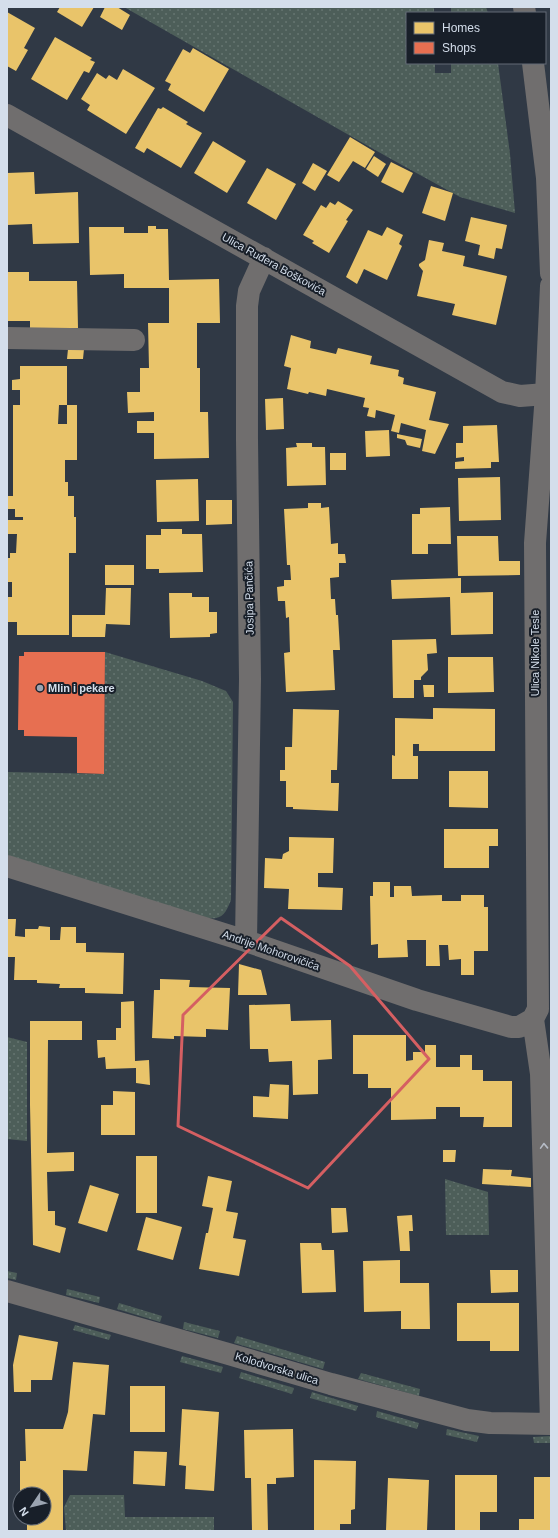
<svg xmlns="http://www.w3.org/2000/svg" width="558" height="1538" font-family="Arial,sans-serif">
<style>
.grass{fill:url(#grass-dots)}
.homes{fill:#e9c46a}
.shops{fill:#e76f51}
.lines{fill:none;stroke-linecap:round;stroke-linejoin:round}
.minor{stroke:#706e6e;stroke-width:22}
.oneway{stroke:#b6bcc6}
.marked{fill:none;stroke:#d55f62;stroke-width:3;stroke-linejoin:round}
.poi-dot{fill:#9ba4b1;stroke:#181f29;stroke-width:1.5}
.labels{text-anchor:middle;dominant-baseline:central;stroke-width:4;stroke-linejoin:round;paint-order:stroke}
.street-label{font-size:11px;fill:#d4deeb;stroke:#181f29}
.poi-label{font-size:11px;font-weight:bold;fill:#d4deeb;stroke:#181f29;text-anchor:start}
</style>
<defs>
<pattern id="grass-dots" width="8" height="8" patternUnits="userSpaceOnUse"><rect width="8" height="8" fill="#4d5e59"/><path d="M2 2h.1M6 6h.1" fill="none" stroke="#667571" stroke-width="1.8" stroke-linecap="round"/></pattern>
</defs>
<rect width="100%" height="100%" fill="#303945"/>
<!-- grass -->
<path class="grass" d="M124,7H434V13H407V63H435V73H451V63H498L510,154L515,213L460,197L391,159Z
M451,7H486L488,13H451Z
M105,652L202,681L226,691L233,702L231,900C225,915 222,920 205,918L7,857V772L104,774Z
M7,1037L27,1042V1141L7,1139Z
M445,1179L488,1192L489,1235H446Z
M7,1271L17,1273L16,1280L7,1278Z
M67,1289L100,1297L99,1303L66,1295Z
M119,1303L162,1316L160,1322L117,1309Z
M184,1322L220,1331L218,1338L183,1329Z
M75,1325L111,1335L109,1340L73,1330Z
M237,1336L325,1362L323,1369L234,1343Z
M182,1356L223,1367L221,1373L180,1362Z
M241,1372L294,1388L292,1394L239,1378Z
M361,1373L420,1389L419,1396L358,1379Z
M312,1392L358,1406L356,1411L310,1398Z
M377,1411L419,1423L417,1429L376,1417Z
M447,1429L479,1436L477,1442L446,1435Z
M551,1436V1443H534L533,1437Z
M70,1495H124L125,1517H214V1531H66L64,1507Z"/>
<!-- homes -->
<path class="homes" d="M60,7H94L82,27L57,12Z
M105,7H117L130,15L122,30L100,17Z
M7,12L35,28L24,48L28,50L16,71L7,66Z
M55,37L92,58L90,60L95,62L89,73L84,71L67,100L31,79Z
M193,48L229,69L204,112L168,90L171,84L165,81L183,49L190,53Z
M123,69L155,88L126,134L87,110L90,105L81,99L97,73L106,79L109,75L117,80Z
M163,107L188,122L186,124L202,133L181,168L147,148L144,153L135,148L158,108L161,109Z
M350,137L375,152L365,168L353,161L339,182L327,175Z
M213,141L246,161L227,193L194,173Z
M374,156L386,164L378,177L366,169Z
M391,162L413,173L403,193L381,182Z
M313,163L327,171L315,191L302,183Z
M267,168L296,184L276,220L247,203Z
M34,172L35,194L78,192L79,243L33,244L32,224L7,225V173Z
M431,186L453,193L445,221L422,213Z
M338,201L353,210L346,220L348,221L329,253L312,243L314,241L303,235L321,205L326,208L330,202L335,205Z
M471,217L507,225L502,249L496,248L494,259L478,255L480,245L465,241Z
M148,226H156V229H168L169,280L219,279L220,323H197V368H200V412H208L209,458L154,459V433H137V421H154V412L128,413L127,392H140V368H149L148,323H169V288H124V274L90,275L89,227H124V233H148Z
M387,227L403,235L399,244L402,246L387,280L364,269L357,284L346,277L368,230L382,236Z
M429,240L444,243L442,251L465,256L463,266L507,276L496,325L452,315L455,304L417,296L423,271L419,266V264L425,260Z
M7,272H29V281H77L78,328L30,329V321H7Z
M291,335L311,341L310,348L336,354L338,348L372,356L370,364L399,370L398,376L404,378L403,384L436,392L429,420L449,424L435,454L422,451L426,430L401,423L399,433L391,431L395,415L376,410L375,418L367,416L369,408L363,407L365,398L327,389L326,396L309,392L308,394L287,389L291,368L284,366Z
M68,349H84L83,359H67Z
M20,366H67V405H59L58,424H67V405H77V460H65V482H68V496H74V517H76V553H69V635H17V622H7V597H12V582H7V558H10V553H16L17,534H7V520H23V517H15V509H7V496H13V405H20V390H12V380L20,379Z
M283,398L284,429L266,430L265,399Z
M497,425L499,462H491V468L455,469V462L464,461V457L456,458V443H463V426Z
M389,430L390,456L366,457L365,431Z
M397,434L422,439L420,448L407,445L405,440L397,438Z
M296,443H312V447H325L326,485L287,486L286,448L297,447Z
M330,453H346V470H330Z
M500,477L501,520L459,521L458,478Z
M198,479L199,521L157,522L156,480Z
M206,500H232V524L206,525Z
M308,503H321V508L329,507L331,544L338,543V554H345L346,563H339V577L330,578L331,599H335L336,615H338L340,650H333L335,690L286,692L284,653L290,652L289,617L286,618L285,601H278L277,587L284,586V580H291L290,565H287L284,509L308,508Z
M450,507L451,544H428V554H412V514H420V508Z
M161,529H182V534H202L203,572L159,573V569H146V535H161Z
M457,536H498L499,561H520V575L458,576Z
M105,565H134V585H105Z
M461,578V593L493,592V634L451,635L450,597L392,599L391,580Z
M106,588H131L130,625L106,624L105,637H72V615H105Z
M169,593H192V597H209V612H217V633L210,634V637L170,638Z
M436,639L437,653L427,654L428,670L421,677V680H414V698H393L392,640Z
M448,657H493L494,692L448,693Z
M423,685H434V697H424Z
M433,708L495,709V751H419V744H413V756H418V779H392V755L395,756V718L433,719Z
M293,709L339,710L337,770H331V783H339L338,811L293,809V807H286V781H280V770H285V747H292Z
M449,771H488V808L449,807Z
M444,829H498V846H489V868H444Z
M289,837L334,838L333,873H318V887L343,888L342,910L288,909L289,889L264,888L265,858L282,859L283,854L289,851Z
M373,882H390V897H394V886H411L412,896L442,895V901H461V895H484V907H488V951H474V975H461V959L449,960L448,945H439L440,966H426V940H407L408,957L378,958V944L371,945L370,896H373Z
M7,919H16L15,936L25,937V929H38L39,926L50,927V940H60L61,927H76V943H86V952L124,953L123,994L85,993V988H59L60,984L37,983V980H14L15,957H7Z
M239,964L261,970L267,995H238Z
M160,979L190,980L189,987L230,988L228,1030L206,1029V1037L174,1036V1039L152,1038L154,990H160Z
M134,1001L135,1061L149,1060L150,1085L136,1083V1068L106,1069L105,1057L98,1058L97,1040H116V1028H121V1002Z
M290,1004L291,1021L331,1020L332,1059L318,1060V1094L293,1095L292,1061L269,1062L268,1049H250L249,1005Z
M30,1021H82V1040H48L47,1153L74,1152V1171L47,1172L48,1211H55V1225L66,1228L60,1253L33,1245L30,1105Z
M353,1035H406V1061L413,1060V1052H425V1045H436V1067H460V1055H472V1070H483V1081H512V1127H483L484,1117H460V1107H436V1119L391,1120V1088H368V1074H353Z
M270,1084L289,1085L288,1119L253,1117V1096L269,1097Z
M113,1091L135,1092V1135H101V1105H113Z
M443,1150H456L455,1162H443Z
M136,1156H157V1213H136Z
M483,1169L512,1170L511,1176L531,1178V1187L482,1184Z
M208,1176L232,1181L226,1211L238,1213L233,1238L246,1240L239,1276L199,1269L206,1233H208L213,1208L202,1206Z
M90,1185L119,1194L107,1232L78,1223Z
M331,1208H346L348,1232L332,1233Z
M412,1215L413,1231H409L410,1251H400L397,1216Z
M146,1217L182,1227L173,1260L137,1250Z
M300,1243H321L322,1250H334L336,1292L302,1293Z
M400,1260V1283H429L430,1329H401V1311L364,1312L363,1261Z
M490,1270H518V1292L491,1293Z
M457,1303H519V1351H490V1341H457Z
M19,1335L58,1342L52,1380H31V1392H14L13,1365Z
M73,1362L109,1365L105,1415L93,1414L87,1471L63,1470V1531H27V1518H44V1494H20V1461H26L25,1429H63L68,1412Z
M130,1386H165V1432H130Z
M182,1409L219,1412L214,1491L185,1489L186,1466L179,1465Z
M293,1429L294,1477L276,1478V1484H267L268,1531H252L251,1478H245L244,1430Z
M134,1451L167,1452L165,1486L133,1484Z
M314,1460L356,1461L355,1509L351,1510V1524H340V1531H314Z
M455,1475H497V1512H480V1531H455Z
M534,1477H551V1531H519V1519H534Z
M388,1478L429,1480L427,1531L386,1530Z"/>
<!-- shops -->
<path class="shops" d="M24,652H105L104,774L77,773V737L24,736V730H18L19,656H24Z"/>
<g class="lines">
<!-- minor -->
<path class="minor" d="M524,7L525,13
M533,63L547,178L551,273
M7,115L502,392L520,396L546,394
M7,338L134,340
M7,866L246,941L417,1000L511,1027H519L533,1019
M246,941L250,679L247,440V306L249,291L264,258
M533,1019L538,1009L535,543L546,394L551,286
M533,1019L541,1074L551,1423
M7,1291L225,1353L331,1384L467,1420L490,1423L551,1424"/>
</g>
<!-- one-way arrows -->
<defs><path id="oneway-chevron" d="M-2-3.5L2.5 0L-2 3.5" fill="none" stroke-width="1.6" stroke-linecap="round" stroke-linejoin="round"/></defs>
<use class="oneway" href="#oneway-chevron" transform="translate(544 1146) rotate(-92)"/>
<!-- marked area -->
<path class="marked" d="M281,918L350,966L429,1059L308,1188L178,1126L183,1015Z"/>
<!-- markers -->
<circle class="poi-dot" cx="40" cy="688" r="4"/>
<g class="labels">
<!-- street labels -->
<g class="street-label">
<text transform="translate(274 264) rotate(29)">Ulica Ruđera Boškovića</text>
<text transform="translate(249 598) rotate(-91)">Josipa Pančića</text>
<text transform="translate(535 653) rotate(-90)">Ulica Nikole Tesle</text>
<text transform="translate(271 950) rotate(19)">Andrije Mohorovičića</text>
<text transform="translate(277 1368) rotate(17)">Kolodvorska ulica</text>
</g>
<!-- poi labels -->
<g class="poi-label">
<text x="48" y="688">Mlin i pekare</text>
</g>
</g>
<!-- border -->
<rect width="558" height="1538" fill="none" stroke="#d4deeb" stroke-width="16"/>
<!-- legend -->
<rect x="406" y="12" width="140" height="52" fill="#181f29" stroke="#636b77"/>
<rect x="414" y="22" width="20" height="12" fill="#e9c46a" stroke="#636b77"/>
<text x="442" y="32" font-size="12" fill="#d4deeb">Homes</text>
<rect x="414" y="42" width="20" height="12" fill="#e76f51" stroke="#636b77"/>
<text x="442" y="52" font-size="12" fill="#d4deeb">Shops</text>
<!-- north arrow -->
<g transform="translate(32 1506) rotate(235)"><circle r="19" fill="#181f29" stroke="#636b77"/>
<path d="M0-3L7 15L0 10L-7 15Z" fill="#9ba4b1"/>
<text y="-6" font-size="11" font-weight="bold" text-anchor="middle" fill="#d4deeb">N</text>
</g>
</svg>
